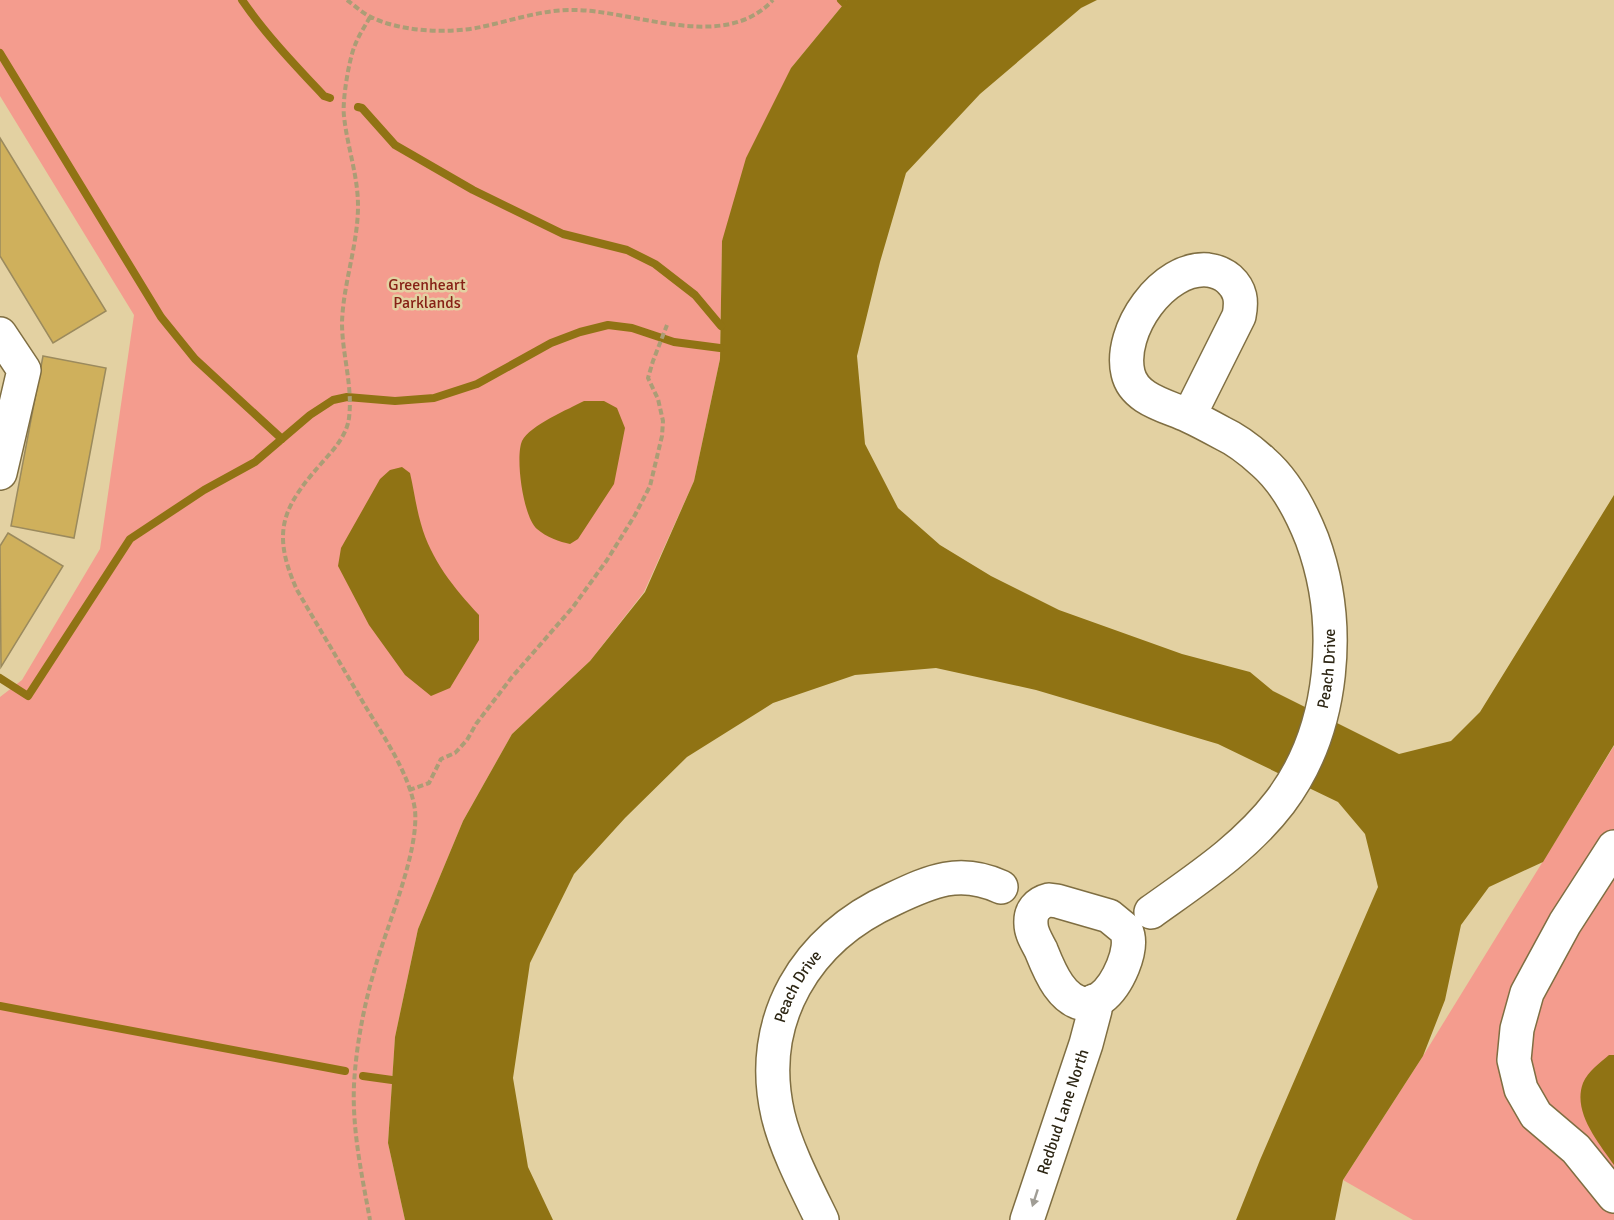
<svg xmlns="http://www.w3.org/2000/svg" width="1614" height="1220" font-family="Signika,sans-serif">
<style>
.green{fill:#f49c8e}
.water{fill:#907314}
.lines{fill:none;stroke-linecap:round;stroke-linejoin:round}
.stream{stroke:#907314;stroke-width:8}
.building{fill:#cfb05c;stroke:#9b8a5d;stroke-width:1.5}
.minor-casing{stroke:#7f6e42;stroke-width:36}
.path{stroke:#ab9d76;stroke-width:4;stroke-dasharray:6 3;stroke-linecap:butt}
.minor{stroke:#fff;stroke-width:33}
.oneway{fill:#a09d95}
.labels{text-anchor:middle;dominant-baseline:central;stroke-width:5;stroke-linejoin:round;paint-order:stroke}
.park-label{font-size:16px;fill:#872116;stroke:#e3d1a2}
.street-label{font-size:16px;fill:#2d2614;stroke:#e3d1a2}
</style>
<rect width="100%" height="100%" fill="#e3d1a2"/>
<!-- green -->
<path class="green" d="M0,0H847L791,68L722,241L720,359L694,481L644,592L590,661L512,734L463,821L418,929L395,1037L388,1143L405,1220H0V697L22,680L100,549L134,315L0,96Z
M1614,746V1220H1413L1343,1180L1423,1056Z"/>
<!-- water -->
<path class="water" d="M847,0H1097L1081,8L980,94L906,173L880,262L857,356L865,444L898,508L940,545L991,576L1059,610L1182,654L1250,672L1273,691L1399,754L1451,741L1480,712L1614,495V745L1543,862L1489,887L1461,925L1445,1000L1423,1056L1343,1180L1335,1220H1236L1260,1160L1378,887L1365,834L1338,802L1218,744L1036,690L936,668L855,675L773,703L687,757L625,818L574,874L530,963L513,1078L528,1167L553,1220H405L388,1143L395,1037L418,929L463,821L512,734L590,661L645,592L694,481L720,359L722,241L746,158L791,68Z
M584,401H604L617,408L625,428L614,484L578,539L570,544C560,542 546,537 537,529C523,517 515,457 522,441C530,425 569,409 584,401Z
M402,467L410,473C414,490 416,507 421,524C431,560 454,588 479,615V640L450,688L431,696L405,675L369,625L338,566L341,548L380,479L390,470Z
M1609,1055H1614V1165C1599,1143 1572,1112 1583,1083C1588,1071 1600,1063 1609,1055Z"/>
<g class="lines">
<!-- stream -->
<path class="stream" d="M242,0C266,35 295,65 324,96L330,98
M841,0L844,3
M0,53L161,317L195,359L282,439
M358,107L362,108L395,145L473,190L563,234L627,250L655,264L695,295L721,326
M0,678L28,696L130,539L204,490L255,462L310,415L333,400L347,397L395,401L434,398L477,384L551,343L580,332L608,325L632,328L674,342L720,348
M0,1006L345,1071
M363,1076L392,1080"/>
</g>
<!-- building -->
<path class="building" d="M0,138L106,311L53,343L0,256Z
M43,356L106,368L74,538L11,526Z
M8,533L63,566L1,667L0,546Z"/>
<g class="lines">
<!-- minor casing -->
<g class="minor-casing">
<g id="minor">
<path d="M0,334L24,370L0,473"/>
<path d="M1614,847L1565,923L1527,993L1517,1029L1514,1060L1521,1089L1536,1115L1576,1149L1614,1196"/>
<path d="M1049,900L1057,901L1109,916L1126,930C1135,949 1117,986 1101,998C1097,1001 1092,1002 1088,1004C1062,1004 1049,970 1041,950C1037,942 1031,933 1031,924C1030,911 1037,903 1049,900Z"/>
<path id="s1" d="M1151,912C1197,879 1245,848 1280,802C1335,729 1343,623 1312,539C1301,511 1286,482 1263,462C1251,451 1237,440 1222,433C1211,427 1200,421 1189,416C1168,406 1134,400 1128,373C1118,331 1163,266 1208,270C1216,271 1223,274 1229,279C1241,290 1242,301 1239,316L1189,416"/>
<path id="s2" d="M822,1220C807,1189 786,1149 778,1115C756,1020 806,938 893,899C931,881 960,868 1001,887"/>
<path id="s3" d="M1027,1220L1086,1044L1095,1010L1094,1001"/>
</g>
</g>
<!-- path -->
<path class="path" d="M347,0C354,5 361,12 369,16C399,32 449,34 481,27C510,21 541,10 571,10C633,9 723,54 773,0
M370,17C365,26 359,35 355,45C349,59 342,101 344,116C347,146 358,175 358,206C358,245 343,284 342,323C342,354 353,386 349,418C347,433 337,446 327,457C285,504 269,528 297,590C319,628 342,666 364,704C382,734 410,774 415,810C419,853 387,925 375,968C364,1005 356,1046 354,1085C352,1130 362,1176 370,1220
M409,790L429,783L441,759L455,753L467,740L476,724L512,677L573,607L607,560L635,515L650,486L662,436L663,421L658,399L648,378L653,361L667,325"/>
<!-- minor -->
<use href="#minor" class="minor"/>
</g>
<!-- one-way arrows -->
<defs><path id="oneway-solid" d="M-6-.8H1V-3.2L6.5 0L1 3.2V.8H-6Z" transform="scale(1.5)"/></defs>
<use class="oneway" href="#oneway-solid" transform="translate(1035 1198) rotate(108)"/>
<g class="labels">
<!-- park labels -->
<g class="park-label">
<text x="427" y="285">Greenheart<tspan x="427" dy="18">Parklands</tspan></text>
</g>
<!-- street labels -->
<g class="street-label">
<text stroke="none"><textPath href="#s1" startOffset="314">Peach Drive</textPath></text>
<text stroke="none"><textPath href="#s2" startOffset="248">Peach Drive</textPath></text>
<text stroke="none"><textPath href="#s3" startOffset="114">Redbud Lane North</textPath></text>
</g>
</g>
</svg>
